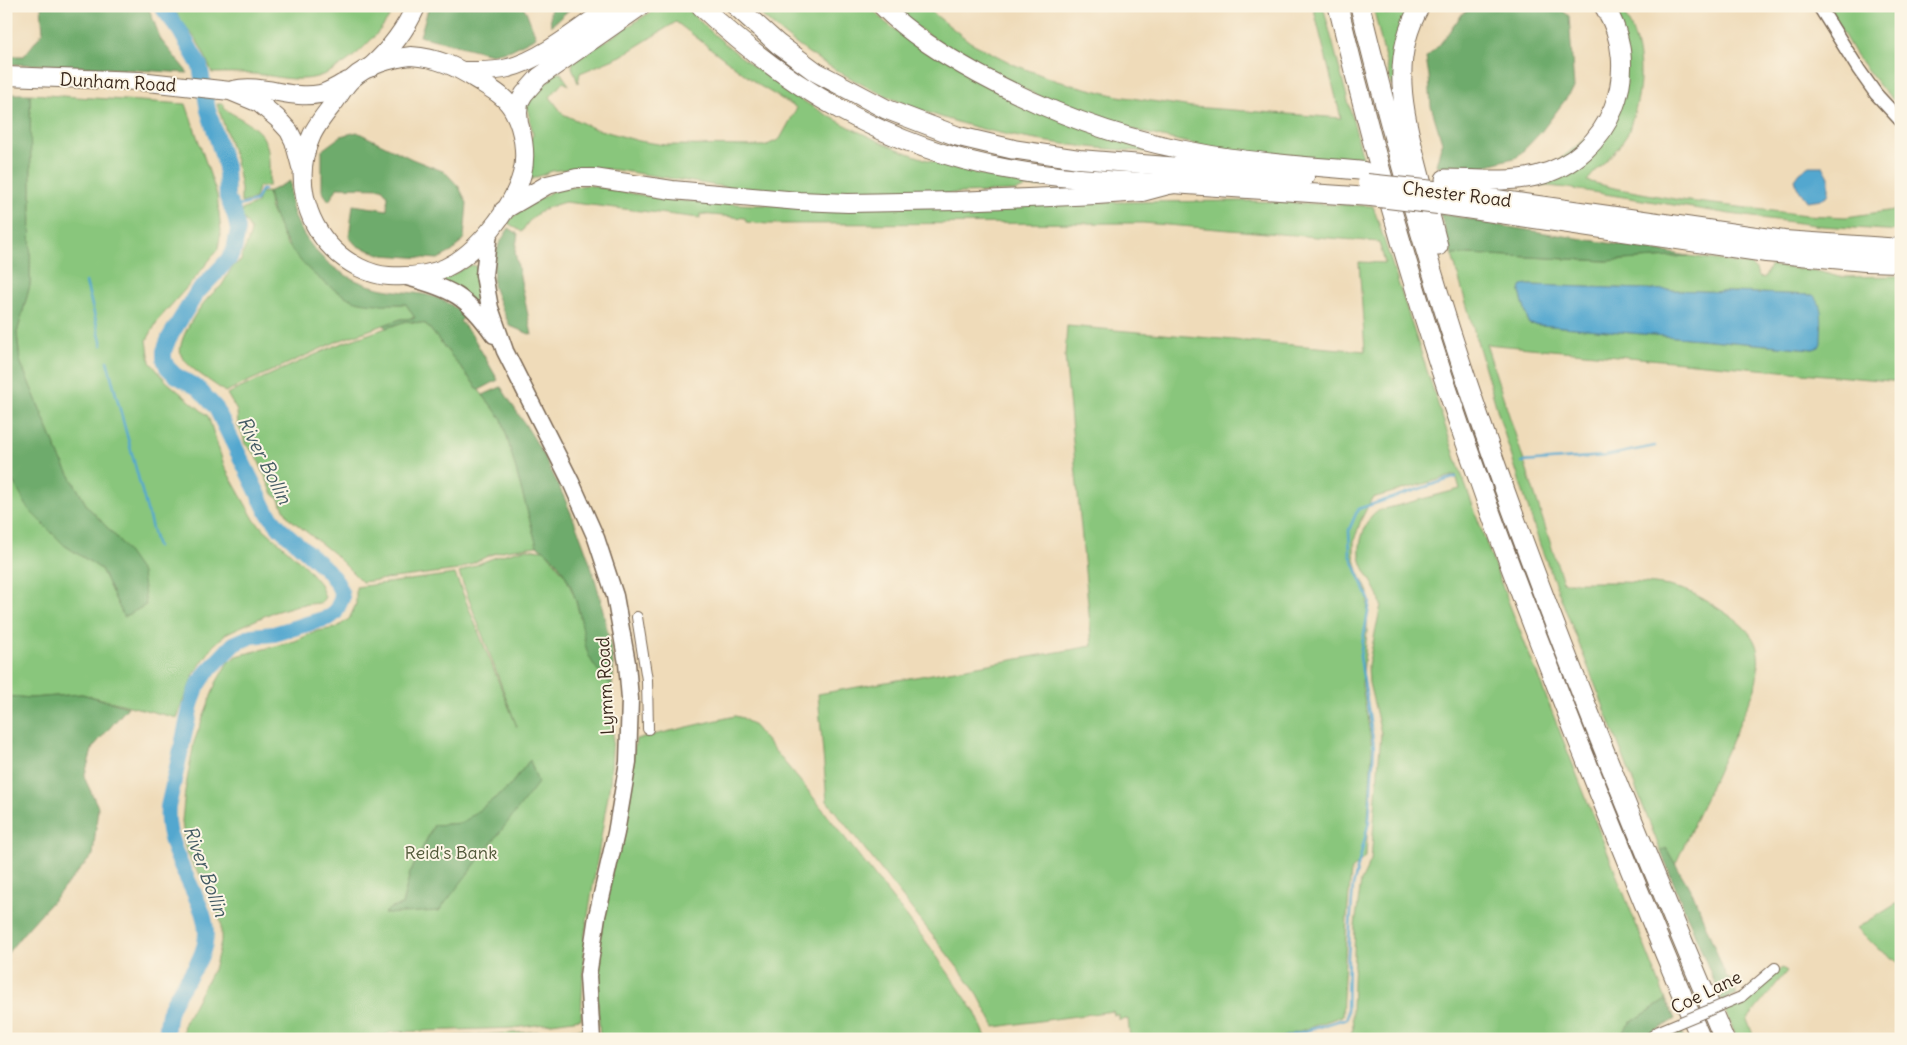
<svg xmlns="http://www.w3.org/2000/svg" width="1907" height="1045" font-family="Delius,sans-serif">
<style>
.green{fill:#89c67c;stroke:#62784d;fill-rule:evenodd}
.forest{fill:#6eab6c;stroke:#546a45}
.water{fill:#53a7cf;stroke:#476876}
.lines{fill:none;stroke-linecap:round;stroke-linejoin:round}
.stream{stroke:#53a7cf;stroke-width:2.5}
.river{stroke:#53a7cf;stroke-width:16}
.minor-casing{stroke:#7a6854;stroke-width:12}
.tertiary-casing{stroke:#7a6854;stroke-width:15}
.primary-casing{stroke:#7a6854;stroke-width:19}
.trunk-casing{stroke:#7a6854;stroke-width:20}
.motorway-casing{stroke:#7a6854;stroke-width:21}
.minor{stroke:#fff;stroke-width:10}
.tertiary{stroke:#fff;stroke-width:12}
.primary{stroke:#fff;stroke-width:16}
.trunk{stroke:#fff;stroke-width:18}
.motorway{stroke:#fff;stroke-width:19}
.minor-bridge-casing{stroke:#7a6854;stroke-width:12;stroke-linecap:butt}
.trunk-bridge-casing{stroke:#7a6854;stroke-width:20;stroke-linecap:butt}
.minor-bridge{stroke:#fff;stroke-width:10}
.trunk-bridge{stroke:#fff;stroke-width:18}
.labels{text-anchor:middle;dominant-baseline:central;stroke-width:4;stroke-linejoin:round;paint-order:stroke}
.street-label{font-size:18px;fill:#3b2a1e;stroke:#fcf5e5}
.park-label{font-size:18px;fill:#52593a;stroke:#fcf5e5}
.water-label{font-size:19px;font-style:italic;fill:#455c65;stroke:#fcf5e5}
</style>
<rect width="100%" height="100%" fill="#fcf5e5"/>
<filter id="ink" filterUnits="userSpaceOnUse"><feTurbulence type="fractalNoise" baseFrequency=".02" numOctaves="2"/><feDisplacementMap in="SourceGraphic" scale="10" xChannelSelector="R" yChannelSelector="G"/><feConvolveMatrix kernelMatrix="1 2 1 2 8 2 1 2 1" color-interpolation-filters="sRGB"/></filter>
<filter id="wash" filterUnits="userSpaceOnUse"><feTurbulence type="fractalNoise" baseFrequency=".0096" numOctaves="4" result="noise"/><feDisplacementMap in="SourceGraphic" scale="20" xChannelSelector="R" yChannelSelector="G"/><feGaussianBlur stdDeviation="1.12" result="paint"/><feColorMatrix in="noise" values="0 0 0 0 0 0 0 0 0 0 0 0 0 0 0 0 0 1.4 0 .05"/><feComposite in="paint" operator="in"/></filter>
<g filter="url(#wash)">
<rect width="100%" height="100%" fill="#efdbb9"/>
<!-- green -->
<path class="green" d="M173,6H396C381,35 338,79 303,79C287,80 270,75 254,74C240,72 226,73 212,73C207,61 203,50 196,40C188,28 178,19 173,6Z
M660,6H684C756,78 852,140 951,167C981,176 1012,180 1044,185V187H1027L1016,191L877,196L802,194L725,187L617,170L582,167L552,171L527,181L531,138L533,135L527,106L534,95L556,73H561L569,85L563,82L550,97L563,114L593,128L639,141L665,145L765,146L780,139L797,108L760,86L676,22L621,56L580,73L578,83L572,67L573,62Z
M751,6H869L886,23L910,40L1154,150L1153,152C1026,145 919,125 810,54C789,40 770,23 751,6Z
M893,6H924L970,42L1015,65L1057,81L1118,96L1192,107L1341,118L1313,6H1323L1364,162C1300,158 1234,154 1171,139C1099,123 1027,95 964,57C939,42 913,27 893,6Z
M1373,6H1383L1385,14L1404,13L1408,6H1412L1395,85L1391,84Z
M1610,6H1620C1641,40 1646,78 1633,116C1631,122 1630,129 1627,135C1616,153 1600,165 1587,181L1614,188L1680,200L1806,215L1846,217L1901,209V231L1822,226L1730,214L1567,188L1529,184L1618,113Z
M1827,6H1901V108L1879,85L1855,54Z
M30,94L186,104L217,195L221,231L218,249L197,276L158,320L147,340L150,362L167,382L208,416L225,468L255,521L303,564L320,584L325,597L321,603L298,605L271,613L227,633L213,646L194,674L177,718L82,694L31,698L6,696V452L10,476L64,545L101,569L124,617L119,540L87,506L60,458L20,361L17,333L30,285L31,188Z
M217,104H224V109C268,134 270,135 269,186L258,187L255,199L241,203V189L236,161Z
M587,185L668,200L756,205L1250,201L1373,206L1456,459L1499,578L1666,1000L1630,1023L1617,1039H1348L1353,1029L1352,1012L1355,926L1361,881L1371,860L1381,733L1369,683L1368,666L1381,605C1375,574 1350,569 1364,530C1367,522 1370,516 1377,511L1460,489L1456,475L1372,498L1361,520L1354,541V555L1358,571L1368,592L1367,631L1362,684L1372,748L1366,856L1351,871L1347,917L1342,1016L1277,1039H1130L1128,1019L1119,1020V1015H1114L1113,1011L995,1027L978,995L962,973L827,801L818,694L1092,646L1065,356L1067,326L1365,351L1359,262L1385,263L1379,242L1143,223L768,224L746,222L745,218L700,214V218L565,202C546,207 531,214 522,232L508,223L515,215L554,190Z
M268,192L270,207L287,245L394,304H406L415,318L401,319L338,341L225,392C214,383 186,367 181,355C176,341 200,305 211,295C214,291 219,289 222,285C228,276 230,266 241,261C242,250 250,242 251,230L242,216V210L257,203L260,193Z
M1470,254L1606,261L1689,256L1750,265L1756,270L1758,277L1764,278L1770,266H1773L1817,271L1839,277L1901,276V382L1486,344L1563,582C1597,583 1648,579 1681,589C1696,593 1711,604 1724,612C1759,635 1763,649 1755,689L1675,865L1666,848L1661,852L1540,545L1501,423L1452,255ZM1529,285L1813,295L1819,347L1813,349L1529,324L1520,292L1521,287Z
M470,265L476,266L479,296L482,308L443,282L445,279Z
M406,321L426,324L502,419L537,546L506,550L490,555L458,570L362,582L333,553L289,518L278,498L273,494L256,455L245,444L243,435L238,426L237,411L227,394L337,345Z
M525,549L545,550L565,575L574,595L581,620L600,672L612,686L613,734L610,783L585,934L581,1019L514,1028L392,1032L374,1039H182L184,1023L215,966L221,942V923L209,885L194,867L185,847L182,821L185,791L194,742L216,683L228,662L237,656L295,641L317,631L336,628L349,619L356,604V587L455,574L517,727L459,573C481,562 501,554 525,549ZM529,761L439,911L389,909L402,905L410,873L434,825L462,823L508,788Z
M735,716L743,718L754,726L806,788L931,948L975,1012L987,1039H600L596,976L601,930L636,739Z
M1901,901V964L1878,949L1857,928Z
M1782,968L1787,971L1747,1020L1755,1039H1737L1724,1008L1764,983Z
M583,1029L584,1039H411Z"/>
<!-- forest -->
<path class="forest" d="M41,6H148L161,40L188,73L54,65L6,64V56H24L43,32Z
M429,6H522L526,11L536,37L511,50L492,54L420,36Z
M552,6H573L551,26L550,12Z
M1477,6H1557L1569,16L1574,88L1541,132L1517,157L1481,167L1439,166L1436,165L1442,142L1431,106L1429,76L1426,58L1440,44L1463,13Z
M6,94H30L31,188L30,285L17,333L20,361L60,458L87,506L119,540L142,573L146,605L124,617L101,569L64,545L29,510L10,476L6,452Z
M357,132L412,159L445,172L459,187L467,203L464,238L453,251L438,259L383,255L357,246L349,237L353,205L387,210L388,196L382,188L338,187L329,201L322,191V150L341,136Z
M290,181C291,191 290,202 293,211C306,252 343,282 384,289C422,296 434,289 466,316L460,321L472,335L498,380L479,390L426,324L406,321L386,328L384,325L401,319L415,318L406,304C391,304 374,305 360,302C350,300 340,293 332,288C297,265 275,232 268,192Z
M1440,213L1496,225L1689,256L1606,261L1470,254L1452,255Z
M509,228L518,234L515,252L532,335L510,326L501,307L493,286L494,265L499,244Z
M501,387C515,410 532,433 545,458C572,511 595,566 606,625C610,644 616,666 612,686C604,677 595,669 590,658C584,647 584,633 581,621C576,594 563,559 537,546L502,419L483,395Z
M82,694L128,707L93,747L84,777L98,807L93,855L22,935L6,955V696L31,698Z
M530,760L538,783L439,911L384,914L389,909L402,905L410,873L434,825L462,823L508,788Z
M1666,848L1694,896L1726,976L1731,979L1737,994L1722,1001L1661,852Z
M1666,1000L1675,1019L1643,1039H1617L1630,1023Z
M1679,1027L1684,1039H1652Z"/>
<!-- water -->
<path class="water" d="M1809,166H1823L1829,177V194L1822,199L1807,201L1797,187L1795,179L1800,172Z
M1529,285L1813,295C1825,305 1821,327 1821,343L1819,347L1813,349L1529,324L1520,292L1521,286Z"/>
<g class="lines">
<!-- stream -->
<path class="stream" d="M232,208L256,201L261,190H264
M86,282L102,345
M107,361L157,547
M1522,462L1605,456L1655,446
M1280,1039L1347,1018L1348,955L1353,886L1369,822L1374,747L1360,656L1370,602L1350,554L1349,530L1358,509L1456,477"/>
<!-- river -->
<path class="river" d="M161,6L180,31L200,66L208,110L226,167L227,197L235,216L238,230L234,250L229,259L196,294L169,338L164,351V359L167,367L175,375L198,388L216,408L267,512L280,528L327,570L337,583L341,592L342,598L335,613L330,617L274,634L252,636L245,639L234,644L227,651L207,672L197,687L191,705L168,807C165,838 181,865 194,893C200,906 206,918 206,933C206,961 183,981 172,1005C167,1015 167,1028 166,1039"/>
</g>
</g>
<g filter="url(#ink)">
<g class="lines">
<!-- minor casing -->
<g class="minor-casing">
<path id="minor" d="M637,617L647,680L648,729
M1741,997L1775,968
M1648,1039L1659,1031"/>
</g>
<!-- tertiary casing -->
<g class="tertiary-casing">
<path id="tertiary" d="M1819,6L1859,70L1876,94L1901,121"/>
</g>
<!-- primary casing -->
<g class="primary-casing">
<path id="primary" d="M489,232L484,275L490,308L505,351L571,482L596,538L615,596L627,663L630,699L628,762L616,833L597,916L588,976L592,1039
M407,277C452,289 467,296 494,335"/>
</g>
<!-- trunk casing -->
<g class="trunk-casing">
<path id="trunk" d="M882,6C909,34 944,55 978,74C1049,113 1126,141 1206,154C1258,163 1311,166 1364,171
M411,56C438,58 455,66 477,80C491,89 506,96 514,112C523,129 527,155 522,174C513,208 476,254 445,268C427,276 408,277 389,276C369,275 347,263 333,249C304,220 294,174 311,137C316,125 326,113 334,103C340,95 345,85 352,79C367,65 391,58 411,56Z
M465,71C479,71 494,72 508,68C542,60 582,26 612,6
M6,76L139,81L230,91L259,103L277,118L289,131L294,141L301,167
M233,90C262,83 291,100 320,94C329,92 339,85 348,81
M519,124L518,113L519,103L524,94L539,77L641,6
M1012,149L1079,159L1305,177
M1434,190L1784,240L1901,248
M1438,205L1766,253L1865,262L1901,263
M504,210L547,185L577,178H594L672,190L799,201L848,203L957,201L1097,195L1142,192L1172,184L1371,197"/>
</g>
<!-- motorway casing -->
<g class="motorway-casing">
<path id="motorway" d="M701,6C786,87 890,149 1007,169C1061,179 1117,181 1172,184
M736,6L778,44L816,72L886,109L957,136L1012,149
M1338,6C1377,168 1424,329 1481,486C1510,569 1543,651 1575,733C1616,835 1657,938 1701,1039
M1360,6C1393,141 1431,277 1476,408C1549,622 1636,831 1724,1039
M1420,6C1390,58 1403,110 1417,165C1424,192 1431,219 1438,246
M371,67C391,49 405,31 416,6
M1445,179C1475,179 1506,183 1536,176C1611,158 1645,70 1604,6"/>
</g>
<!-- minor -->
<use href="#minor" class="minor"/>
<!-- tertiary -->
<use href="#tertiary" class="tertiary"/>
<!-- primary -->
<use href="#primary" class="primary"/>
<!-- trunk -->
<use href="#trunk" class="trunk"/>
<!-- motorway -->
<use href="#motorway" class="motorway"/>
<!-- minor-bridge casing -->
<g class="minor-bridge-casing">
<path id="minor-bridge" d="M1659,1031L1741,997"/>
</g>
<!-- trunk-bridge casing -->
<g class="trunk-bridge-casing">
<path id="trunk-bridge" d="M1367,183L1434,190
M1371,197L1438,205"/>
</g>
<!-- minor-bridge -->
<use href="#minor-bridge" class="minor-bridge"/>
<!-- trunk-bridge -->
<use href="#trunk-bridge" class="trunk-bridge"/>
</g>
</g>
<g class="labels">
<!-- street labels -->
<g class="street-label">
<text transform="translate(118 82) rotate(3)">Dunham Road</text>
<text transform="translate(1457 194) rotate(7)">Chester Road</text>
<text transform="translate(605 686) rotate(-93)">Lymm Road</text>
<text transform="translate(1706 992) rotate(-26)">Coe Lane</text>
</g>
<!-- park labels -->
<g class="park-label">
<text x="451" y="852">Reid's Bank</text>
</g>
<!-- water labels -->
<g class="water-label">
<text transform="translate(265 460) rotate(63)">River Bollin</text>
<text transform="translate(206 871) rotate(70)">River Bollin</text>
</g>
</g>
<!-- margin -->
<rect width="1907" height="1045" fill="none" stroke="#fcf5e5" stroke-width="25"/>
</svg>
